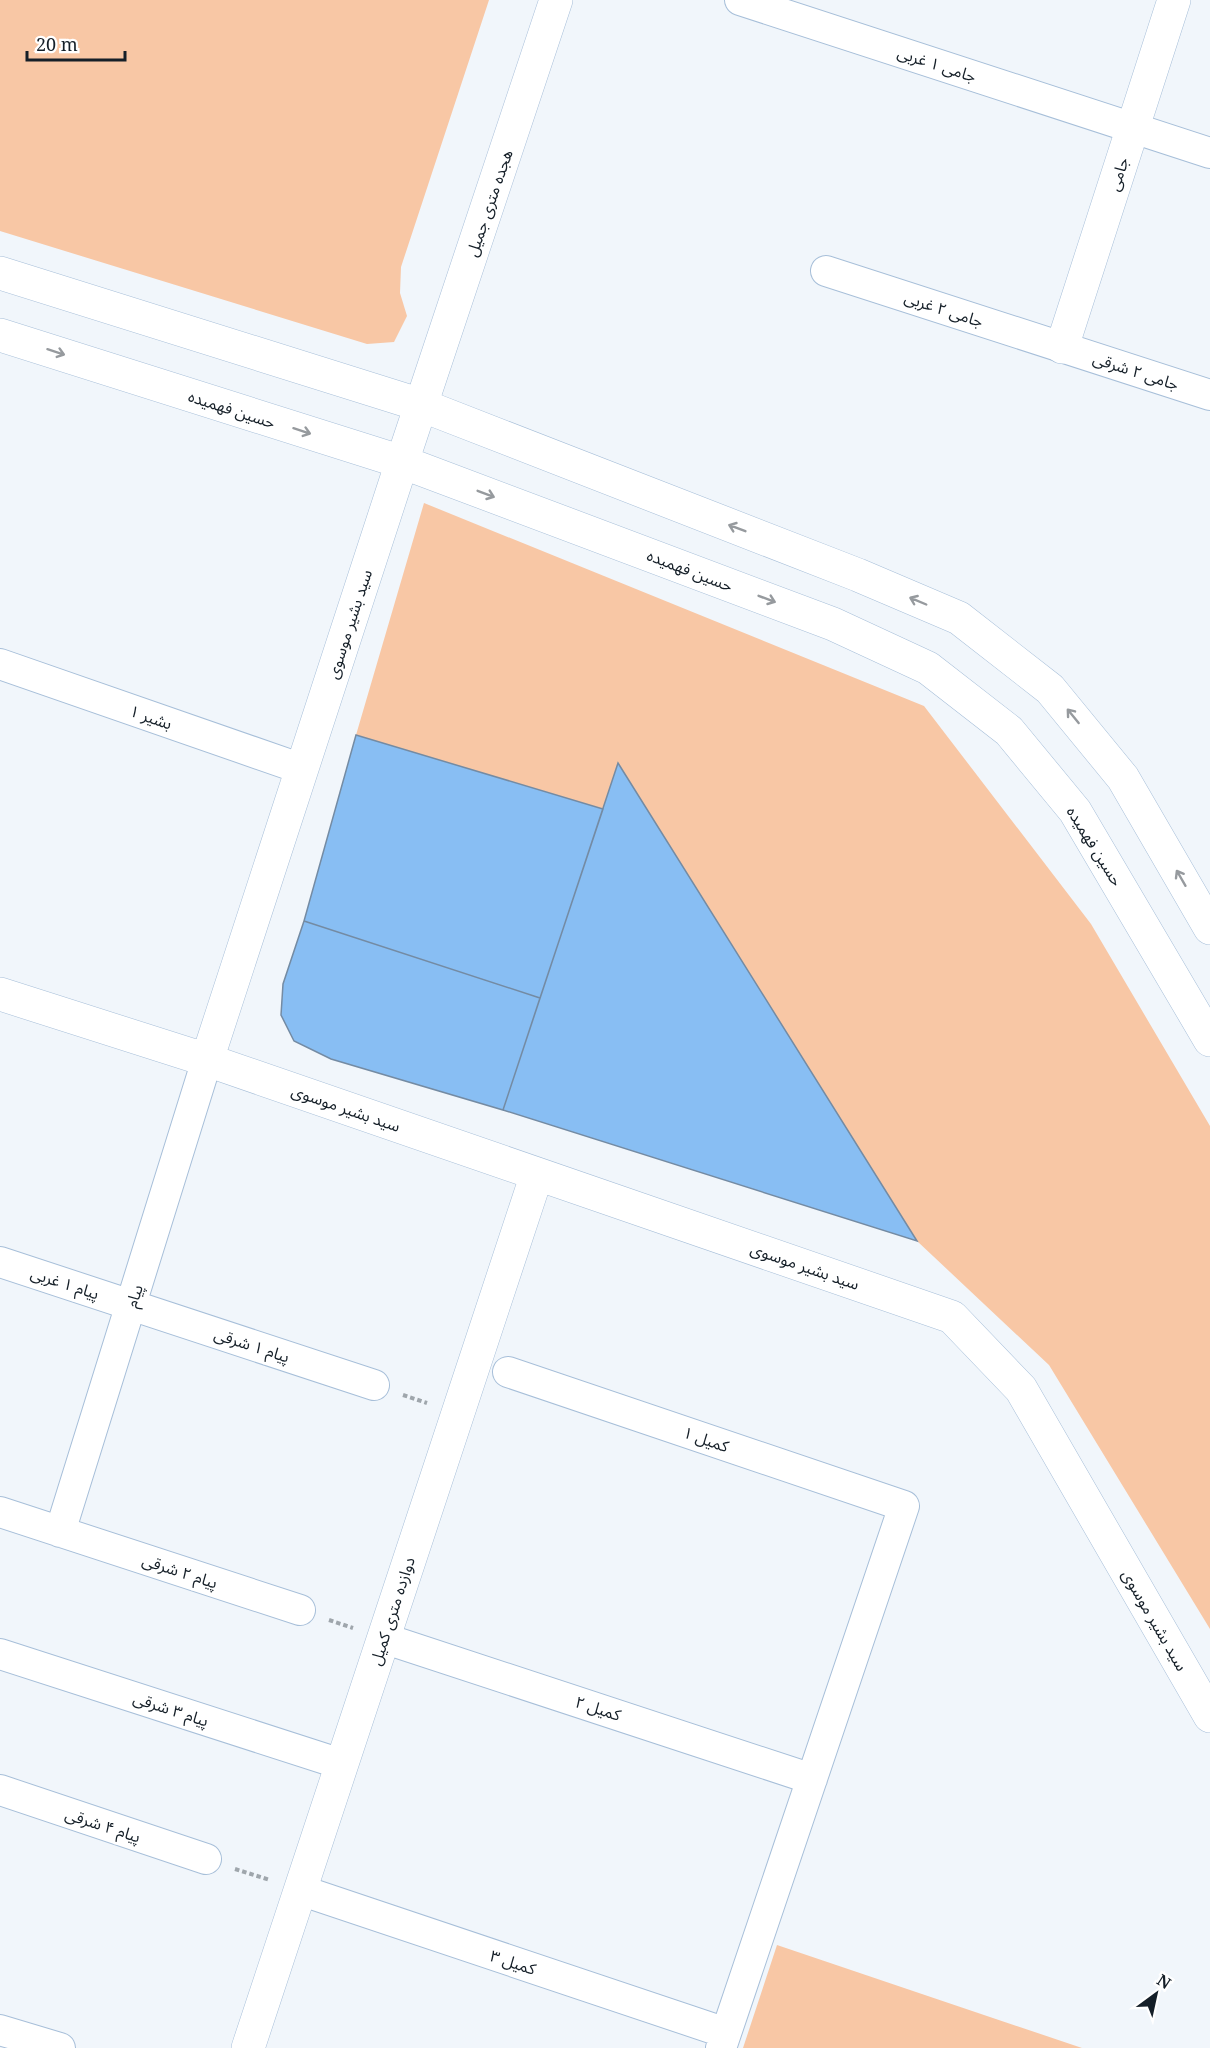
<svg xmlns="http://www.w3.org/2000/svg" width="1210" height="2048" font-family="'Noto Serif','Noto Sans Arabic',serif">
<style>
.green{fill:#f8c7a5}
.building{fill:#88bef3;stroke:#748ba3;stroke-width:1.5}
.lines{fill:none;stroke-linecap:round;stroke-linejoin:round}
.street-casing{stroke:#a7bfd9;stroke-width:32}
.secondary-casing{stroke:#a7bfd9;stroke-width:34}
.path{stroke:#9fa6ac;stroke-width:4;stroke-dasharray:4.5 3;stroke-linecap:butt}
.street{stroke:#fff;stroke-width:30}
.secondary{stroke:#fff;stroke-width:33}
.oneway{stroke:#969a9e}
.labels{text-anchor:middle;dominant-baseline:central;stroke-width:5;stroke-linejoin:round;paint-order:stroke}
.street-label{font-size:16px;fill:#151f28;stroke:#fff}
</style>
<rect width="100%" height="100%" fill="#f1f6fb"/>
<!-- green -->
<path class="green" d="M0,0H489L401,267L400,293L407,316L394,342L367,344L0,231Z
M424,503L924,706L1091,924L1210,1126V1629L1049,1365L917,1241L603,809L356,735Z
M777,1945L1082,2048H743Z"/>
<!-- building -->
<path class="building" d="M356,735L603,809L540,998L304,921Z
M618,763L917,1241L503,1110Z
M304,921L540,998L503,1110L331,1059L294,1041L281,1015L283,984Z"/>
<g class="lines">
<!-- street casing -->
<g class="street-casing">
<path id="street" d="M740,0L1210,153
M826,271L1210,395
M0,664L302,769
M0,1262L374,1385
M508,1372L904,1506L721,2048
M0,1512L300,1610
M60,1532L207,1060
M383,1638L812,1779
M0,1654L341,1764
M0,1790L206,1859
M300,1890L726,2033
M0,2030L60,2048"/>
</g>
<!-- secondary casing -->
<g class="secondary-casing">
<path id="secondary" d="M0,273L421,405L858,575L959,618L1050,689L1123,778L1210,928
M0,335L402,462L833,624L928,668L1009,731L1075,811L1210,1040
M1062,347L1174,0
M0,994L207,1060L952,1317L1021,1389L1210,1716
M207,1060L402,462L556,0
M248,2048L537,1174"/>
</g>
<!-- path -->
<path class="path" d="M403,1395L427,1403
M329,1620L353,1628
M235,1869L270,1880"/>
<!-- street -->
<use href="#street" class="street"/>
<!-- secondary -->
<use href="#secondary" class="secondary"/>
</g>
<!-- one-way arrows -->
<defs><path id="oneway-shaft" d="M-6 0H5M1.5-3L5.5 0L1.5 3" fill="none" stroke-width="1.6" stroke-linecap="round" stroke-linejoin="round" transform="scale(1.5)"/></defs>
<g class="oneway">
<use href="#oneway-shaft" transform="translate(56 352) rotate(18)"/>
<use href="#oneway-shaft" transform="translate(302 431) rotate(18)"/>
<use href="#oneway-shaft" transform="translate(486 494) rotate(21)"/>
<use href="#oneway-shaft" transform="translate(737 528) rotate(-159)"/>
<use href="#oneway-shaft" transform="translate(767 599) rotate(21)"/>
<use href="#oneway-shaft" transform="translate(918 601) rotate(-157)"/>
<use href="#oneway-shaft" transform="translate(1073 716) rotate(-129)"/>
<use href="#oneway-shaft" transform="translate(1181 878) rotate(-120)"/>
</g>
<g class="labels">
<!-- street labels -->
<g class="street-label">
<text transform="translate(937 64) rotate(18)">جامی ۱ غربی</text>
<text transform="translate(1118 174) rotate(-72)">جامی</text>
<text transform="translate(489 203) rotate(-71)">هجده متری جمیل</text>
<text transform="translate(944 309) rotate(18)">جامی ۲ غربی</text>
<text transform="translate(1136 371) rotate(18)">جامی ۲ شرقی</text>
<text transform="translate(232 409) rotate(18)">حسین فهمیده</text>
<text transform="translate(690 570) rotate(21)">حسین فهمیده</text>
<text transform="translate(349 624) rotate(-72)">سید بشیر موسوی</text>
<text transform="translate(151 717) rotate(19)">بشیر ۱</text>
<text transform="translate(1095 846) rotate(58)">حسین فهمیده</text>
<text transform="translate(346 1108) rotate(19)">سید بشیر موسوی</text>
<text transform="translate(805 1266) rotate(19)">سید بشیر موسوی</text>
<text transform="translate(65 1283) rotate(18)">پیام ۱ غربی</text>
<text transform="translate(134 1296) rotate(-73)">پیام</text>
<text transform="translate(252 1345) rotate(18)">پیام ۱ شرقی</text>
<text transform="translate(706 1439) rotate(19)">کمیل ۱</text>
<text transform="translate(180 1571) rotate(18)">پیام ۲ شرقی</text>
<text transform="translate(392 1611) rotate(-72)">دوازده متری کمیل</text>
<text transform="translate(1155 1620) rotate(60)">سید بشیر موسوی</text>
<text transform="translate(598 1708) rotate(18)">کمیل ۲</text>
<text transform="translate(171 1709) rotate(18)">پیام ۳ شرقی</text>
<text transform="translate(103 1825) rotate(18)">پیام ۴ شرقی</text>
<text transform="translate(513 1962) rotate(18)">کمیل ۳</text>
</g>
</g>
<!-- north arrow -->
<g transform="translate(1156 1994) rotate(33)" stroke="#ffffff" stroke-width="4.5" paint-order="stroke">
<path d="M0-4.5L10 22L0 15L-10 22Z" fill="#151f28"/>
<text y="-9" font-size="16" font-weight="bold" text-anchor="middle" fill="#151f28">N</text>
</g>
<!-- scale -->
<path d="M27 51v9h98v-9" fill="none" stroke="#151f28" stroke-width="3"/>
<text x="36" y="51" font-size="18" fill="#151f28" stroke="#ffffff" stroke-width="4.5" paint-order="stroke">20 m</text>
</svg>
